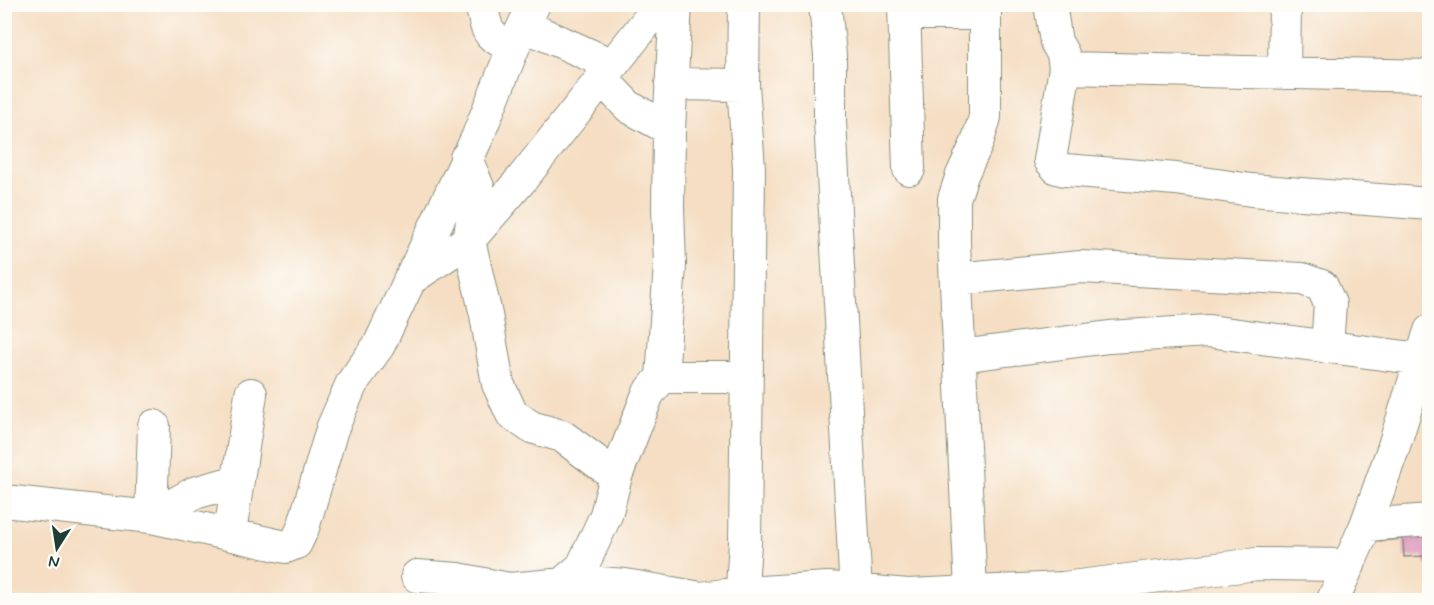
<svg xmlns="http://www.w3.org/2000/svg" width="1434" height="605" font-family="Mynerve,sans-serif">
<style>
.building{fill:#e0a1c2}
.lines{fill:none;stroke-linecap:round;stroke-linejoin:round}
.minor-casing{stroke:#8a8e7c;stroke-width:34}
.minor{stroke:#fff;stroke-width:32}
</style>
<rect width="100%" height="100%" fill="#fdfcf7"/>
<filter id="ink" filterUnits="userSpaceOnUse"><feTurbulence type="fractalNoise" baseFrequency=".0167" numOctaves="2"/><feDisplacementMap in="SourceGraphic" scale="12" xChannelSelector="R" yChannelSelector="G"/><feConvolveMatrix kernelMatrix="1 2 1 2 8 2 1 2 1" color-interpolation-filters="sRGB"/></filter>
<filter id="wash" filterUnits="userSpaceOnUse"><feTurbulence type="fractalNoise" baseFrequency=".008" numOctaves="4" result="noise"/><feDisplacementMap in="SourceGraphic" scale="24" xChannelSelector="R" yChannelSelector="G"/><feGaussianBlur stdDeviation="1.35" result="paint"/><feColorMatrix in="noise" values="0 0 0 0 0 0 0 0 0 0 0 0 0 0 0 0 0 1.4 0 .05"/><feComposite in="paint" operator="in"/></filter>
<g filter="url(#wash)">
<rect width="100%" height="100%" fill="#f5dec3"/>
<g id="blocks">
<!-- building -->
<path class="building" d="M1430,528V564L1425,565L1424,556L1404,557L1403,539L1379,541L1378,532Z"/>
</g>
</g>
<g filter="url(#ink)">
<use href="#blocks" fill-opacity="0" stroke="#8a8e7c" stroke-width="1.5"/>
<g class="lines">
<!-- minor casing -->
<g class="minor-casing">
<path id="minor" d="M481,4C488,32 485,37 514,46
M825,4L830,55V121L856,592
M904,4L909,169
M1050,4L1056,42L1063,54L1065,68L1050,160L1057,168L1065,170L1176,179L1251,190L1430,204
M905,14H985
M525,26L612,65
M1065,68L1430,76
M1284,73L1285,4
M602,79L629,107L669,129
M671,84L743,85
M466,158L478,187L469,240L486,315L498,384L512,414L531,427L562,436L616,476
M956,279L1081,267L1302,279L1322,286L1330,304L1327,347
M409,280L469,240L521,180L661,4
M960,356L1109,337L1209,331L1420,359
M662,377L670,265L668,208L669,129L676,4
M4,501L151,517L286,547L296,543L303,528L332,429L352,383L379,345L477,138L514,46L534,4
M151,517L194,493L238,481
M151,517L154,426
M1366,525L1430,520
M230,533L251,394
M417,576L458,579L509,589L587,582L625,585L701,598L741,593L828,588L908,595L1063,588L1257,564L1349,565
M561,585L582,567L606,515L616,476L648,394L662,377H746
M971,590L954,243V199L962,175L977,143L985,117V4
M741,600L745,543L749,168L743,85L744,4
M1333,600L1366,525L1393,449L1430,331"/>
</g>
<!-- minor -->
<use href="#minor" class="minor"/>
</g>
</g>
<!-- margin -->
<rect width="1434" height="605" fill="none" stroke="#fdfcf7" stroke-width="24"/>
<!-- north arrow -->
<g transform="translate(57 548) rotate(192)" stroke="#fdfcf7" stroke-width="4.5" paint-order="stroke">
<path d="M0-4.5L10 22L0 15L-10 22Z" fill="#1f3d34"/>
<text y="-9" font-size="16" font-weight="bold" text-anchor="middle" fill="#1f3d34">N</text>
</g>
</svg>
